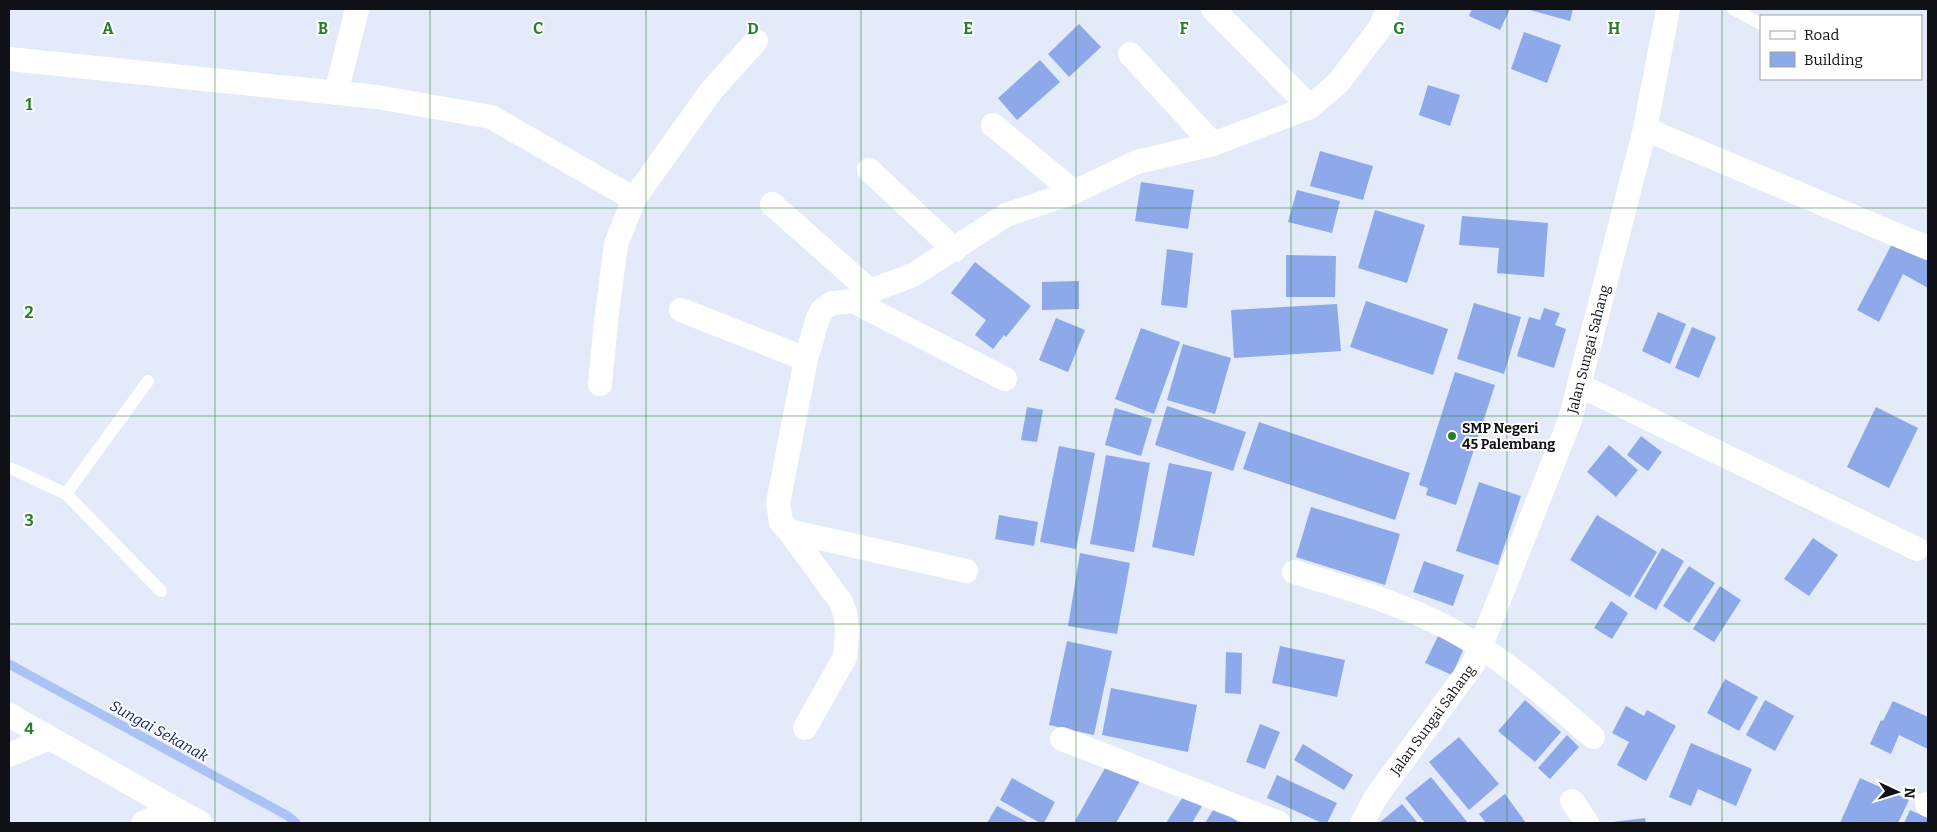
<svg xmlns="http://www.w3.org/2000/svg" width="1937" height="832" font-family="Bitter,serif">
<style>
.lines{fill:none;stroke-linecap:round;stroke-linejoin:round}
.stream{stroke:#abc2f7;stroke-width:9}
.building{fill:#8da9e9}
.lane{stroke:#fff;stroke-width:12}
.street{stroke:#fff;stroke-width:24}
.grid{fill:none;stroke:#287d2a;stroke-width:1;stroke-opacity:0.55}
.poi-dot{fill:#287d2a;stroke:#fff;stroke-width:2}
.labels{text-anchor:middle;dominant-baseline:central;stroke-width:4;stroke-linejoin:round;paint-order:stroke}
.street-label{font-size:14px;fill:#0f1116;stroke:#fff}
.poi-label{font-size:14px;font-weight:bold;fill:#0f1116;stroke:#fff;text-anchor:start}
.water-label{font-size:15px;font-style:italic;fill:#10246e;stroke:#fff}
.grid-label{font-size:16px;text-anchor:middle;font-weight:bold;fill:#287d2a;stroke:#fff;stroke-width:4;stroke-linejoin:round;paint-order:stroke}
</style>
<rect width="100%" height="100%" fill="#e3eaf9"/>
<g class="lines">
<!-- stream -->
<path class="stream" d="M9,664L288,816L296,823"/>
</g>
<!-- building -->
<path class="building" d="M1472,9H1510L1500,30L1469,16Z
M1526,9H1573L1570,21Z
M1079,24L1101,47L1069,77L1048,54Z
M1524,32L1561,45L1547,83L1511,69Z
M1040,60L1060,82L1017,120L998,98Z
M1428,85L1460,95L1450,126L1419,115Z
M1320,151L1373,166L1363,200L1310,186Z
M1141,182L1194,190L1188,229L1135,221Z
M1297,190L1340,201L1332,233L1288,222Z
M1375,210L1425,225L1407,283L1358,268Z
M1462,216L1548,223L1544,277L1497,273L1499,248L1459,245Z
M1893,242L1928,261V288L1903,274L1879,322L1857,310Z
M1167,249L1193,253L1187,308L1161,305Z
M1286,255L1336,256L1335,297H1286Z
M975,262L1031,306L1006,337L1004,335L993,349L975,335L986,320L951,293Z
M1079,281V309L1042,310V282Z
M1366,301L1448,329L1433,375L1350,347Z
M1474,303L1521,317L1504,374L1457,359Z
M1337,304L1341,351L1234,358L1231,310Z
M1544,308L1560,313L1555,325L1566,329L1554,368L1517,356L1529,317L1540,320Z
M1658,312L1686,324L1670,364L1642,351Z
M1056,318L1085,330L1068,372L1039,360Z
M1692,327L1716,337L1699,378L1675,368Z
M1141,328L1180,342L1154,414L1115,399Z
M1183,344L1231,358L1215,414L1167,400Z
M1455,372L1495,385L1456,505L1426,495L1428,488L1419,485Z
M1167,406L1246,432L1233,471L1155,445Z
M1027,407L1043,410L1037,442L1021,440Z
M1876,407L1918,428L1889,488L1847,467Z
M1115,408L1152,419L1141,456L1105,445Z
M1259,422L1410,473L1395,520L1243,469Z
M1641,436L1662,452L1648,471L1627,455Z
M1609,445L1638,470L1616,497L1587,472Z
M1059,446L1095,453L1076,549L1040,542Z
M1106,455L1150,463L1134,552L1090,544Z
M1169,463L1212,472L1194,556L1152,547Z
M1479,482L1521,496L1498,565L1456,551Z
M1311,507L1400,534L1385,585L1296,557Z
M999,515L1038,522L1034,546L995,539Z
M1597,515L1657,552L1630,597L1570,560Z
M1813,538L1838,555L1809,596L1784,579Z
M1662,548L1684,561L1656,610L1634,597Z
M1080,553L1130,563L1117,634L1068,626Z
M1424,561L1464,575L1453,606L1413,592Z
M1689,566L1715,583L1689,623L1663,606Z
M1720,586L1741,600L1714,642L1693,629Z
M1611,601L1628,613L1612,639L1594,628Z
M1439,634L1465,646L1452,675L1425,663Z
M1067,641L1112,651L1094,735L1049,725Z
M1280,646L1345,660L1337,697L1272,683Z
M1226,652L1242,653L1241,694L1225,693Z
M1725,679L1758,697L1739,731L1707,713Z
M1111,688L1197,705L1188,752L1102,735Z
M1525,700L1561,732L1535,762L1498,731Z
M1765,700L1794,716L1775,751L1746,735Z
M1893,701L1928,717V749L1899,735L1891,754L1870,744L1881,720L1883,721Z
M1626,706L1644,716L1647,710L1676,726L1646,781L1617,765L1629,742L1612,733Z
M1260,724L1280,732L1265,769L1246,762Z
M1567,735L1579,747L1550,779L1538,768Z
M1459,737L1499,784L1469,810L1429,762Z
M1691,743L1752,769L1736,806L1698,789L1691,806L1669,797Z
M1303,744L1353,775L1344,790L1294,760Z
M1109,761L1141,779L1116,823H1079L1075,821Z
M1277,775L1337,803L1327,823H1322L1267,798Z
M1431,777L1468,823H1425L1405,798Z
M1012,778L1055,802L1044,823H1040L1000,800Z
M1860,778L1909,800L1898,823H1840Z
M1505,794L1526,823H1486L1479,814Z
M1184,795L1202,806L1192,823H1166Z
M1402,804L1418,823H1379Z
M997,806L1029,823H987Z
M1215,807L1240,823H1205Z
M1910,810L1928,818V823H1904Z
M1645,818L1646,823H1613V822Z"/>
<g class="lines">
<!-- lane -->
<path class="lane" d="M1733,9L1761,24
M9,468L17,471L66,494L161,591
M66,494L148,381"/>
<!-- street -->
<g class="street">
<path d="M1213,9L1310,107"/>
<path d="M1130,54L1213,144"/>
<path d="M9,59L377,97L491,117L634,199"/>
<path d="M336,93L357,9"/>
<path d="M993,125L1074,192"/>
<path d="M1645,129L1928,248"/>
<path d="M869,170L955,250"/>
<path d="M772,204L870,291"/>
<path d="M853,301L1005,379"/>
<path d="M681,310L806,359"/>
<path d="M600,384L606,321L616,244L634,199L711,91L756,41"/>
<path d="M1579,385L1917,549"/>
<path d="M789,531L841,602L845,613L847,630L845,657L805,728"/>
<path d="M966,571L789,531L781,522L778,503L806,359L817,321L822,310L832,303L853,301L870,291L913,275L1006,215L1074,192L1137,162L1213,144L1310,107L1338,83L1380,28L1388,9"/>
<path d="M1294,572C1341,586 1389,600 1434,621C1494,649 1544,695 1593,737"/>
<path d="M9,715L200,823"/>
<path d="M1062,739L1279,823"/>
<path d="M9,755L49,738"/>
<path d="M1572,801L1587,823"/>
<path d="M1927,804L1928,805"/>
<path d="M143,823L175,809"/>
<path id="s1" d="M1362,823L1376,797L1474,663L1570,420L1645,129L1668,9"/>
</g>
</g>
<!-- grid -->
<path class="grid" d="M215,9V823M430,9V823M646,9V823M861,9V823M1076,9V823M1291,9V823M1507,9V823M1722,9V823M9,208H1928M9,416H1928M9,624H1928"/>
<!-- markers -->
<circle class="poi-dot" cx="1452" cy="436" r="5"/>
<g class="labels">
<!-- street labels -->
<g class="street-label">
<text stroke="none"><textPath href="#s1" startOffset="530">Jalan Sungai Sahang</textPath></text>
<text stroke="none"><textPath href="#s1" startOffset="125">Jalan Sungai Sahang</textPath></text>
</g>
<!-- poi labels -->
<g class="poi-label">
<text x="1462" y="428">SMP Negeri<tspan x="1462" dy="16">45 Palembang</tspan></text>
</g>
<!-- water labels -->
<g class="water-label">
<text transform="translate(159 731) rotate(29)">Sungai Sekanak</text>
</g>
</g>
<g class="grid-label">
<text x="108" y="34">A</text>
<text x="323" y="34">B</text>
<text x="538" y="34">C</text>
<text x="753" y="34">D</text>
<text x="968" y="34">E</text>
<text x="1184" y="34">F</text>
<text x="1399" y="34">G</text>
<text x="1614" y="34">H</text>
<text x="29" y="110">1</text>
<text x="29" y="318">2</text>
<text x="29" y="526">3</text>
<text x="29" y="734">4</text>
</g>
<!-- border -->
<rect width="1937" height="832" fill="none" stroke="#0f1116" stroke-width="20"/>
<!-- legend -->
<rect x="1760" y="15" width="162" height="65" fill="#ffffff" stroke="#9fa0a2"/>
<rect x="1770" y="31" width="25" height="8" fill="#ffffff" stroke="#9fa0a2"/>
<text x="1804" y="40" font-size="15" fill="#0f1116">Road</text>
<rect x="1770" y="52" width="25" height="15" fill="#8da9e9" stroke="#9fa0a2"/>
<text x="1804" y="65" font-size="15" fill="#0f1116">Building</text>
<!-- north arrow -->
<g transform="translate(1897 792) rotate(94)" stroke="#ffffff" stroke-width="4" paint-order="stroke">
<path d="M0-4L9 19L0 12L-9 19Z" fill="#0f1116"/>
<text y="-8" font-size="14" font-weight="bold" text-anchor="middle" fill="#0f1116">N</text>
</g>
</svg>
